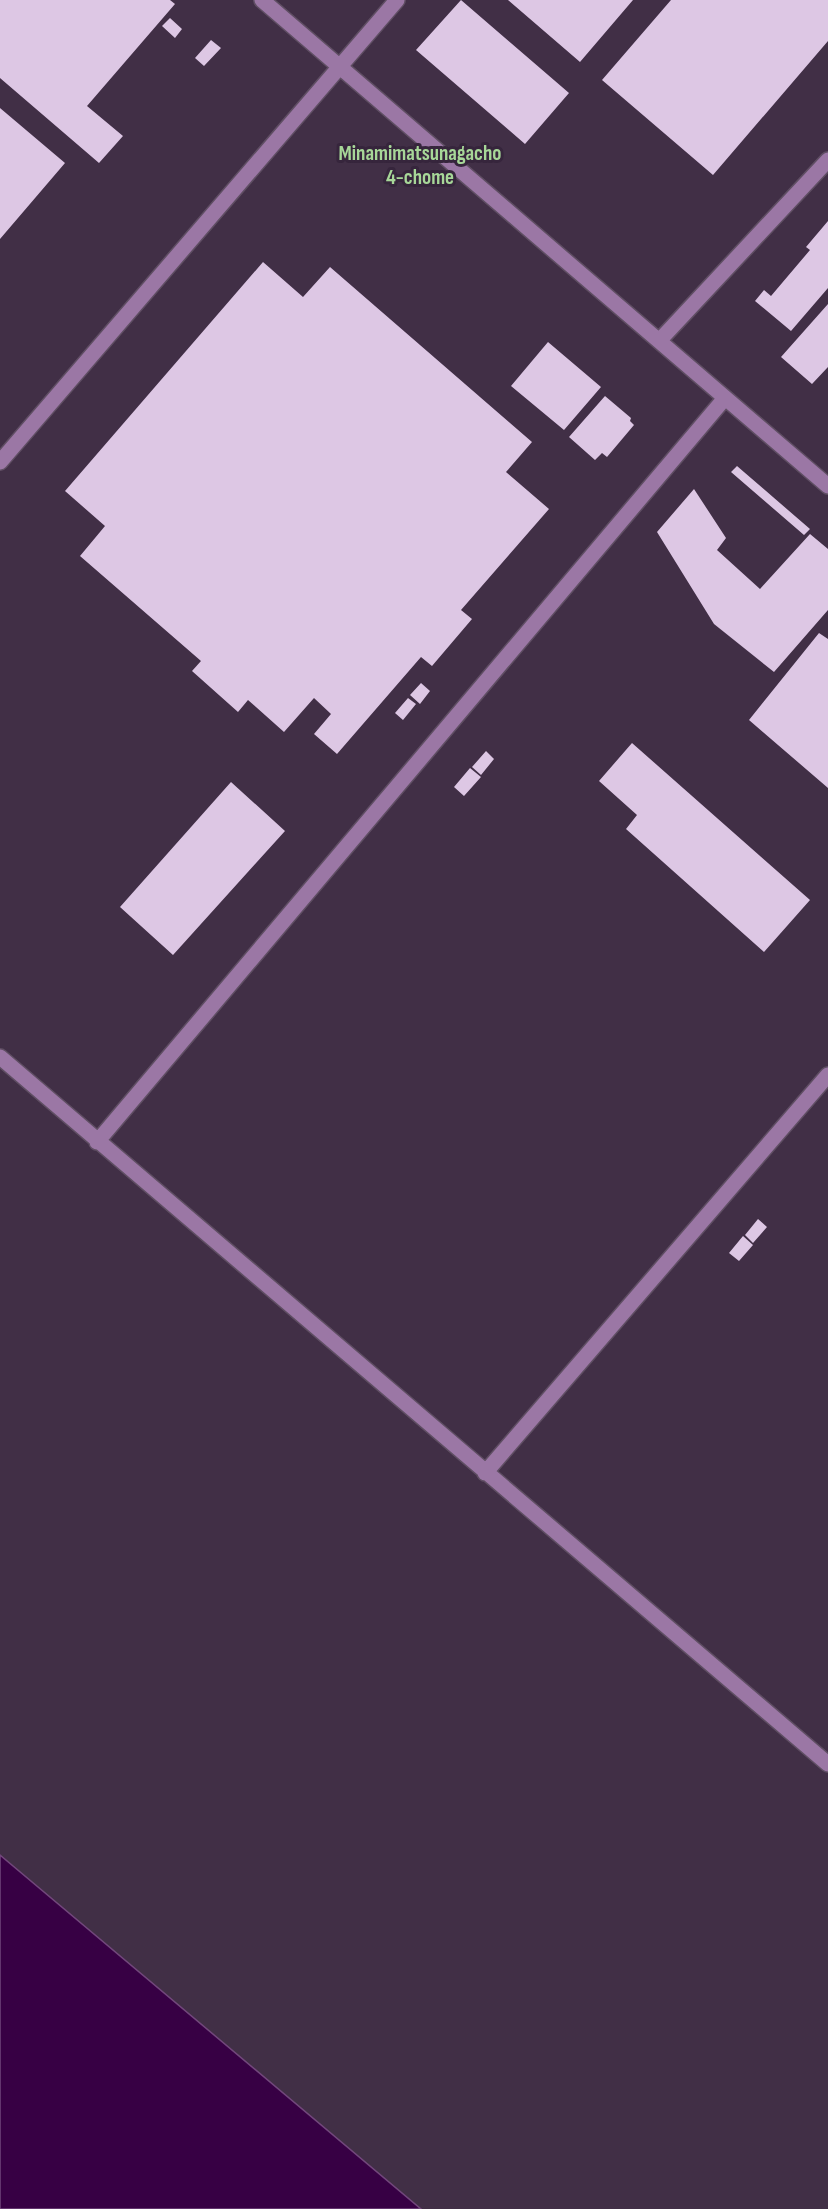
<svg xmlns="http://www.w3.org/2000/svg" width="828" height="2209" font-family="'Sofia Sans Condensed',sans-serif">
<style>
.water{fill:#370044;stroke:#72477c;stroke-width:1.5}
.building{fill:#ddc7e4}
.lines{fill:none;stroke-linecap:round;stroke-linejoin:round}
.minor-casing{stroke:#5f4e63;stroke-width:18}
.minor{stroke:#9b77a5;stroke-width:15}
.labels{text-anchor:middle;dominant-baseline:central;stroke-width:6;stroke-linejoin:round;paint-order:stroke}
.neighbourhood-label{font-size:21px;font-weight:bold;fill:#a7d798;stroke:#36253c}
</style>
<rect width="100%" height="100%" fill="#412f46"/>
<!-- water -->
<path class="water" d="M0,1855L421,2209H0Z"/>
<!-- building -->
<path class="building" d="M0,0H170L175,4L87,106L123,136L99,163L0,78Z
M461,0L569,93L525,144L416,50Z
M508,0H633L580,62Z
M671,0H828V41L713,175L602,80Z
M170,18L182,29L175,38L162,26Z
M211,40L221,48L204,66L195,58Z
M0,108L65,163L0,239Z
M828,221V288L791,331L755,301L764,290L771,296L810,250L806,247Z
M263,262L303,297L330,267L532,442L506,472L549,509L461,610L472,619L432,666L421,657L337,754L314,734L331,714L314,698L284,732L248,700L238,712L192,671L201,661L80,556L105,526L65,491Z
M828,304V367L812,384L781,357Z
M548,342L601,387L564,430L511,386Z
M605,396L631,418L630,421L634,425L607,457L602,453L595,460L569,437Z
M737,466L810,529L804,535L731,472Z
M694,489L726,538L717,550L760,589L810,534L828,549V610L774,672L714,624L657,532Z
M819,633L828,639V788L749,720Z
M421,683L430,691L420,704L410,695Z
M408,698L416,704L403,720L395,713Z
M632,743L810,900L764,952L626,829L637,815L599,781Z
M486,751L494,759L481,775L472,767Z
M470,768L481,777L464,796L454,787Z
M231,782L285,831L173,955L120,907Z
M758,1219L767,1227L753,1243L745,1235Z
M743,1236L753,1245L739,1261L729,1253Z"/>
<g class="lines">
<!-- minor casing -->
<g class="minor-casing">
<path id="minor" d="M262,0L828,486
M659,341L828,160
M0,462L397,0
M0,1057L828,1764
M97,1142L725,398
M485,1473L828,1075"/>
</g>
<!-- minor -->
<use href="#minor" class="minor"/>
</g>
<g class="labels">
<!-- neighbourhood labels -->
<g class="neighbourhood-label">
<text x="420" y="153">Minamimatsunagacho<tspan x="420" dy="24">4-chome</tspan></text>
</g>
</g>
</svg>
